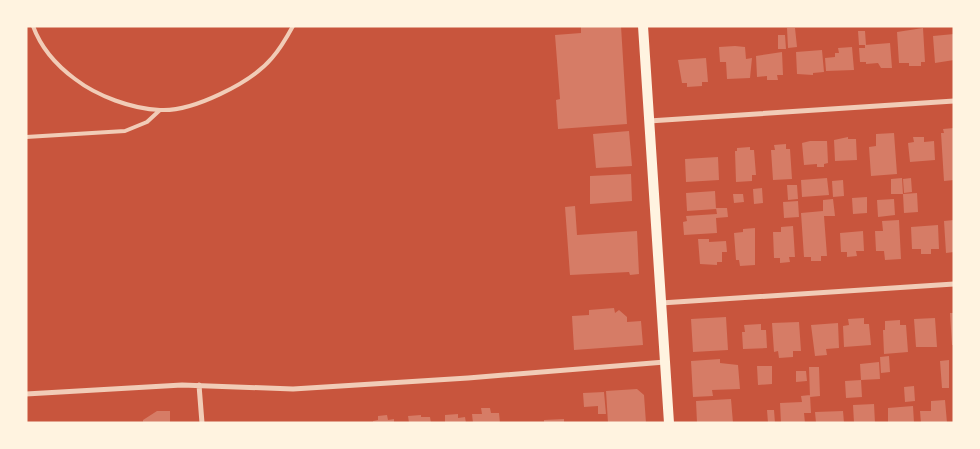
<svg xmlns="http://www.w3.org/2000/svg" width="980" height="449" font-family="Manrope,sans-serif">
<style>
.building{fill:#d67c66}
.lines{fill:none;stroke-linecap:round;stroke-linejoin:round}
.service{stroke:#f1ccb7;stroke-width:4}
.minor{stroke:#f1ccb7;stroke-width:5}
.secondary{stroke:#fff3e0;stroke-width:10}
</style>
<rect width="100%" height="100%" fill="#c8553d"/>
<!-- building -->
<path class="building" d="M581,26H621L627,124L558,129L556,100L560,99L555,35L581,33Z
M787,28H795L797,47L788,48Z
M923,28L925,62H921V66H909V63H899L897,32Z
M858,31H865L866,45H859Z
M954,34V60L935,63L933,36Z
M778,35H785L786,49H778Z
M890,43L892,68H881L878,63L866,64V62H860L859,48H865V45Z
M735,46L745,47L746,59L752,58L750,78L727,79L726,62H720L719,47Z
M852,47L854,70L826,71L825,58L835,57V53H839L838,48Z
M822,50L824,72L813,73V75L797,74L796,52Z
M782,52L783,75H777L778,80H767V76L757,77L756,56Z
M706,58L708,82H702V86L687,87V83H682L678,60Z
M954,128V180L944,181L941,133H944L943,129Z
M629,131L632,166L596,168L593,134Z
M894,133L897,174L871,176L869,147L876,146V134Z
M848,137V139H856L857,160L835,161L834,140Z
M913,137H924V142L934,141L935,160L910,162L908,143L914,142Z
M810,141H827L828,163L824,164V167H817V164L804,165L802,143Z
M786,144V149H790L792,179L773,180L771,150H775L774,145Z
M750,147V150H754L756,175H752V181L736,182L735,151H737V148Z
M718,157L719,180L686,182L685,159Z
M631,174L632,201L590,204V176Z
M827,178L829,195L802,197L801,180Z
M902,178L903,194H891V179Z
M911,178L912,192L904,193L903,179Z
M843,180L844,196L833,197L832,181Z
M787,185H797L798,199L788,200Z
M762,188L763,203L754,204L753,189Z
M715,191L716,209L687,211L686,193Z
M917,193L918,212L904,213L903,194Z
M733,194H743L744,202L734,203Z
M867,197V213L853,214L852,198Z
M833,199L835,216H824L827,256H821V261H811V257H804L801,213L823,211V200Z
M894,199L895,215L878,217L877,200Z
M798,201L799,217L784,218L783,202Z
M575,206L577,235L637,231L639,274L630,275L629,272L570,275L565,207Z
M716,208H727L728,217L716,218L717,233L684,235L683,222L687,221L686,216L717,214Z
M899,220L901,259L885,260L884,251H876L875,231H883L882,221Z
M954,220V252L946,253L944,221Z
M938,225L939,249H931V254H921V249H912L911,227Z
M793,226L795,257H789L790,262L780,263V258H774L773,232H781V227Z
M755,228V265L740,266L739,260H736L734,233L743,232V229Z
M863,231L864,251H856L857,256L847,257V252H841L840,233Z
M698,239H709V242L726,241L727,252H722V262H717V265L700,264Z
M614,308L615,313L619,310L627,317V322L641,321L643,345L574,350L572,316L589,315V310Z
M950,313H954V345H952Z
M726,317L728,350L693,352L691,319Z
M864,318V324H869L871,345L844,347L843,326L849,325L848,319Z
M935,318L937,347H916L914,319Z
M900,320V325H906L908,352L884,354L883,330H885V321Z
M799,322L801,351H793V357L779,358L778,351L774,352L772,323Z
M838,323L839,348L826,349L827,355L815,356L811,325Z
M761,324V330H766L767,348L743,349L742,332H745L744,325Z
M889,356L890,372L881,373L880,357Z
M720,359V363L738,365L740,389L712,390L713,396L693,397L691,361Z
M949,360V388H942L940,361Z
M879,362L880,379L861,380L860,364Z
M757,366H772V384L758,385Z
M809,367H819L820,396L810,397Z
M796,371H806L807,381L796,382Z
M861,380L862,397L846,398L845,381Z
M914,386L915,401L905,402L904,387Z
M637,389L644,395L646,423H608L606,391Z
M604,392L606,414H598V406L584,407L583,393Z
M810,395L811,413H804L805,423H781L780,403L802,402L801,396Z
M731,399L733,423H697L696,401Z
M945,400L947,423H921L920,411H931V401Z
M874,404L875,423H854L853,405Z
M913,406L914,423H888V408Z
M481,408H490L491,413H499L500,423H473L472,414H482Z
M767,410H774L775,423H768Z
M157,411H170V423H143V420Z
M843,411L844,423H816L815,412Z
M458,414V418L465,417L466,423H445V415Z
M387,415L388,420L394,419V423H373V421L378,420V416Z
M421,415V417H430L431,423H409L408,416Z
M564,419V423H544V420Z"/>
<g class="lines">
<!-- service -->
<path class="service" d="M33,26C41,48 56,65 75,79C97,96 132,109 160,110C192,112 251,83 272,58C280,49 287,37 293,26
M26,137L125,131L147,122L160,110"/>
<!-- minor -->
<path class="minor" d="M649,121L954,101
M661,303L954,284
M199,385L202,423
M26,394L182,385L293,389L468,378L665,362"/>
<!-- secondary -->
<path class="secondary" d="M643,26L669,423"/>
</g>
<!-- border -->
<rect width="980" height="449" fill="none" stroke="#fff3e0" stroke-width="55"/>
</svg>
